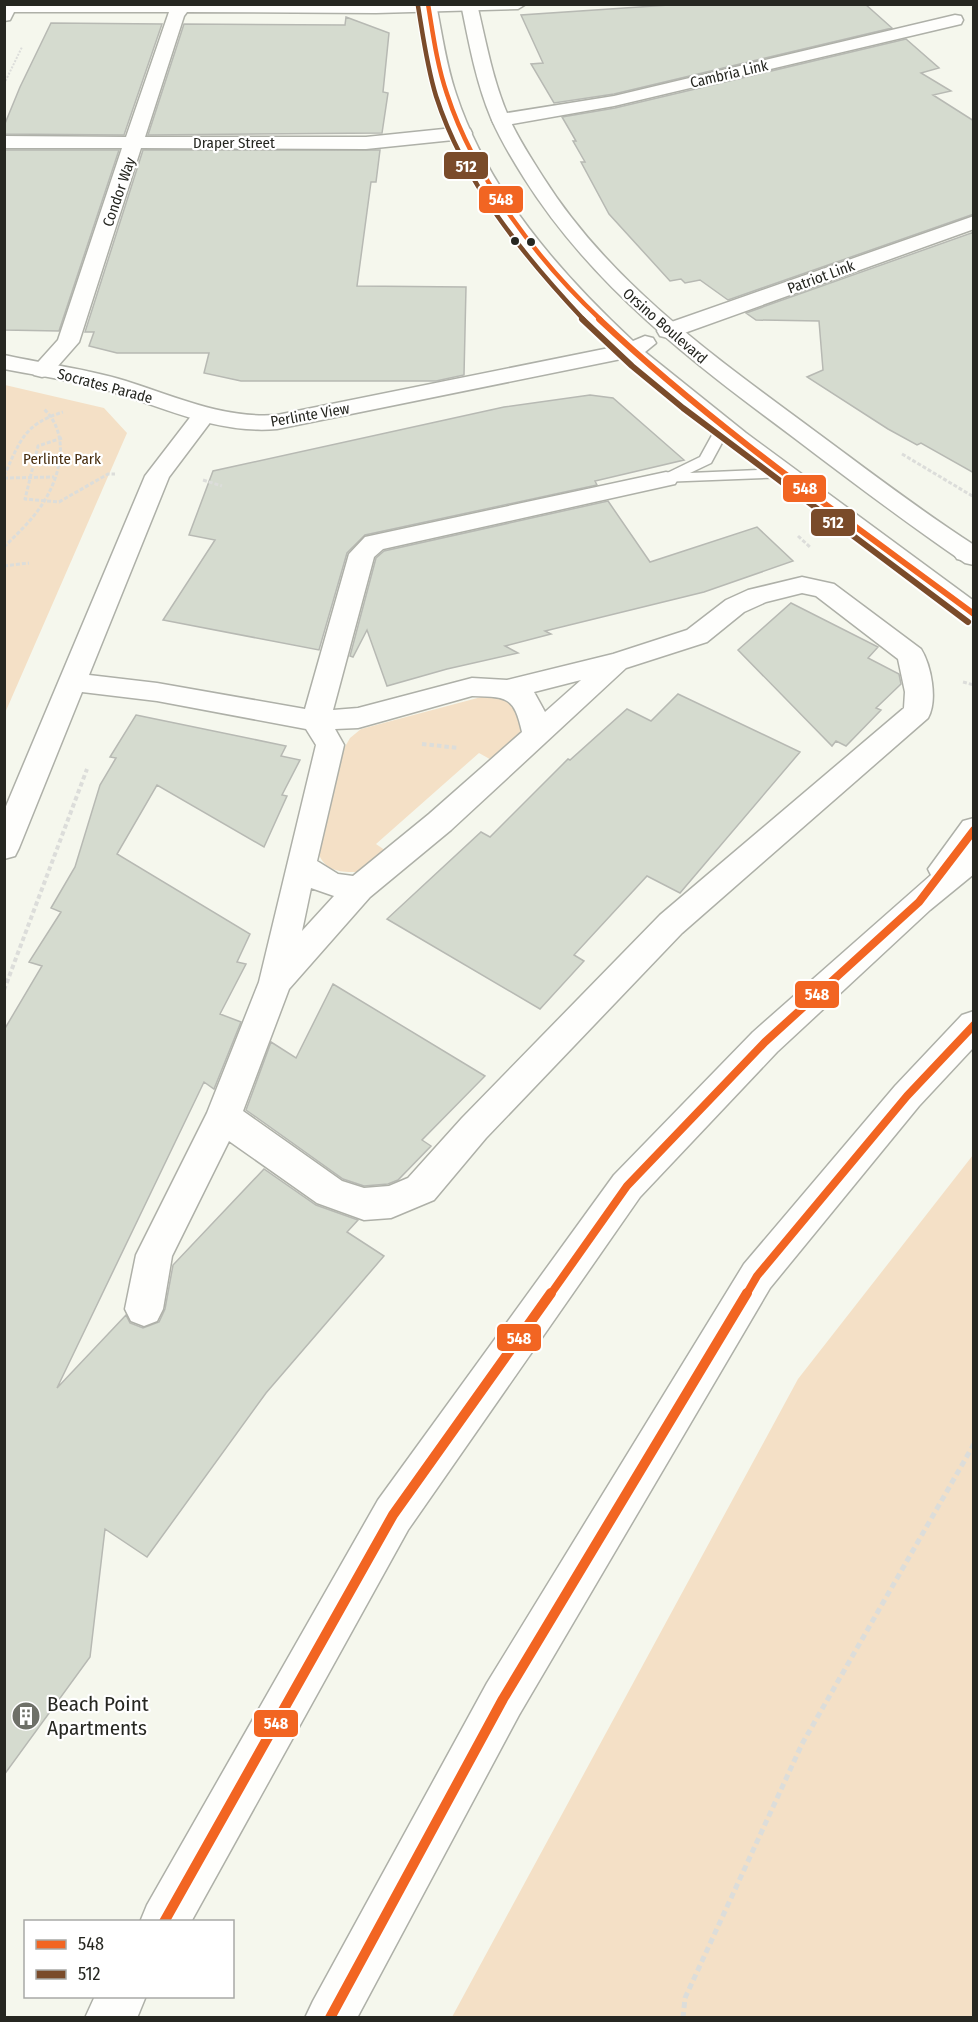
<svg xmlns="http://www.w3.org/2000/svg" width="978" height="2022" font-family="'Fira Sans Condensed',sans-serif">
<style>
.green{fill:#f4e0c6}
.building{fill:#d5dbcf;stroke:#b7b9b3;stroke-width:1.5}
.lines{fill:none;stroke-linecap:round;stroke-linejoin:round}
.lane-casing{stroke:#aeb0a8;stroke-width:3}
.street-casing{stroke:#aeb0a8;stroke-width:3}
.secondary-casing{stroke:#aeb0a8;stroke-width:3}
.primary-casing{stroke:#aeb0a8;stroke-width:3}
.path-far3{stroke:#dcddda;stroke-width:2;stroke-dasharray:2 1.5;stroke-linecap:butt}
.path-far2{stroke:#dcddda;stroke-width:3;stroke-dasharray:4 2;stroke-linecap:butt}
.path-far1{stroke:#dcddda;stroke-width:4;stroke-dasharray:4.5 3;stroke-linecap:butt}
.path{stroke:#dcddda;stroke-width:5;stroke-dasharray:6 4;stroke-linecap:butt}
.lane{fill:#fefefc;fill-rule:evenodd}
.street{fill:#fefefc;fill-rule:evenodd}
.secondary{fill:#fefefc;fill-rule:evenodd}
.primary{fill:#fefefc;fill-rule:evenodd}
.bus-1-far3-casing{stroke:#fff;stroke-width:7}
.bus-1-far2-casing{stroke:#fff;stroke-width:10}
.bus-1-far1-casing{stroke:#fff;stroke-width:12}
.bus-1-casing{stroke:#fff;stroke-width:14}
.bus-2-far1-casing{stroke:#fff;stroke-width:7}
.bus-2-casing{stroke:#fff;stroke-width:10}
.bus-1-far3{stroke:#f26522;stroke-width:4.5}
.bus-1-far2{stroke:#f26522;stroke-width:6}
.bus-1-far1{stroke:#f26522;stroke-width:8}
.bus-1{stroke:#f26522;stroke-width:10}
.bus-2-far1{stroke:#7a4b2a;stroke-width:4.5}
.bus-2{stroke:#7a4b2a;stroke-width:6}
.bus-dot{fill:#262721;stroke:#fff;stroke-width:2}
.labels{text-anchor:middle;dominant-baseline:central;stroke-width:4.5;stroke-linejoin:round;paint-order:stroke}
.far-street-label{font-size:15px;fill:#262721;stroke:#fff}
.far-park-label{font-size:15px;fill:#472d0e;stroke:#fff}
.near-poi-label{font-size:21px;fill:#262721;stroke:#fff;text-anchor:start}
.line-badge{stroke:#fff;stroke-width:2}
.badge-label{font-size:16px;text-anchor:middle;font-weight:bold;fill:#fff}
</style>
<rect width="100%" height="100%" fill="#f5f7ed"/>
<!-- green -->
<path class="green" d="M5,385L104,408L127,433L5,713Z
M485,696C511,701 513,700 524,724L521,735L495,762L479,753L376,844L389,853L370,871C346,873 321,875 317,846L342,752L350,738L361,729Z
M973,1155V2017H452L798,1379Z"/>
<!-- building -->
<path class="building" d="M684,4H865L892,28L614,94L554,103L531,64L543,63L521,15Z
M346,17L389,33L383,92L388,93L382,133L148,135L184,24L345,25Z
M51,23L162,24L124,135L4,134V126L20,87Z
M906,39L939,68L921,73L951,91L933,95L974,121V214L728,300L700,280L685,283L681,279L670,281L609,214L581,162H585L573,141H576L562,117L615,108Z
M4,150H119L59,331L4,330Z
M143,150H380L376,182H371L357,286L466,287L464,375L436,381H241L204,373L209,353H117L89,346L94,332H85Z
M974,232V473L921,443L917,445L888,429L807,377L823,370L819,321L756,320L746,313Z
M590,395L613,398L684,460L595,481L597,485L365,535L347,553L319,650L163,620L215,540L189,535L213,471L504,407Z
M608,501L650,562L757,527L793,561L704,592L545,631L551,634L505,646L518,653L447,669L387,686L367,630L353,657L350,656L376,558L384,551Z
M791,603L878,647L868,658L899,674L901,684L876,708L881,710L846,746L836,741L832,746L738,650Z
M678,694L800,752L680,893L647,876L574,955L584,961L540,1009L387,919L481,832L490,837L568,759L570,760L627,709L651,721Z
M136,715L286,746L281,756L300,760L282,795L287,796L264,847L157,785L117,854L250,934L237,962L246,964L220,1014L241,1022L214,1089L204,1082L57,1388L126,1315L130,1323L143,1328L159,1322L165,1309L173,1265L264,1169L316,1205L358,1220L347,1232L384,1256L266,1393L147,1557L105,1529L90,1657L4,1775V1030L42,966L29,962L61,912L51,908L75,867L100,785L116,758L110,757Z
M333,984L485,1076L422,1140L431,1146L398,1180L388,1184L364,1186L343,1179L246,1110L271,1042L296,1058Z"/>
<g class="lines">
<!-- lane casing -->
<g class="lane-casing">
<path id="lane" d="M723,424L730,428L711,463L690,473L784,469L789,471L792,474L789,477L661,482L658,479L661,476L700,457L716,428Z"/>
</g>
<!-- street casing -->
<g class="street-casing">
<path id="street" d="M4,4H526L518,9L376,13L187,12L184,16L145,137H366L463,127L470,129L472,133L470,137L463,139L366,149L141,148L79,342L50,375L42,377L34,375L31,370L58,340L122,148H4V136L126,137L169,12H9L4,11Z
M955,15L961,16L963,20L961,24L614,106L501,126L494,124L492,120L494,116L501,114L614,96Z
M974,216V229L676,336L668,338L660,336L657,331L660,326Z
M203,409L211,411L215,416L169,477L89,675L157,683L305,709L349,554L365,537L666,472L675,474L678,479L675,484L383,549L374,557L333,710L358,708L472,678L507,680L613,654L687,630L726,600L748,590L802,577L834,584L921,649C931,665 938,700 928,718L682,933L486,1138L434,1200L391,1218L364,1220L317,1203L229,1141L172,1256L163,1309L157,1321L144,1326L131,1321L125,1309L136,1255L207,1113L259,982L316,745L306,729L157,701L82,692L19,848L15,856L4,859V811L145,476L195,411ZM802,593L816,596L898,659L905,692L904,708L660,915L462,1118L408,1178L389,1186L364,1188L342,1181L243,1111L289,989L370,897L451,830L626,668L707,642L744,612L766,602ZM581,680L545,712L534,692ZM472,696C507,697 514,696 522,732L429,814L353,876L338,874L317,861L344,745L335,729L358,728ZM311,888L334,896L302,931Z"/>
</g>
<!-- secondary casing -->
<g class="secondary-casing">
<path id="secondary" d="M4,4H18L10,20L4,21Z
M420,4H436C442,34 446,65 456,94C488,191 559,272 633,341L645,336L653,338L656,343L645,352L746,433L974,601V622L965,620L729,443L626,358L277,429C218,434 168,409 113,392C78,381 40,376 4,369V355C45,364 87,369 126,381C177,397 223,419 277,415L614,347C540,277 469,193 438,94C429,65 425,35 420,4Z
M461,4H477C486,42 493,82 509,118C518,138 531,158 543,177C610,283 712,355 812,429C865,468 918,509 974,545V565L965,563C906,523 850,480 793,437C692,362 592,286 524,178C512,159 500,139 491,118C476,82 469,43 461,4Z"/>
</g>
<!-- primary casing -->
<g class="primary-casing">
<path id="primary" d="M966,545L974,547V563L957,559L953,553L957,547Z
M974,818V874L930,910L777,1052L640,1197L408,1530L191,1922H140L147,1905L378,1500L614,1175L753,1032L931,875L928,869L963,821Z
M974,1011V1047L919,1106L770,1288L519,1715L357,2018H305L313,2001L487,1683L744,1264L895,1086L962,1015Z
M95,1996H146L137,2018H85Z"/>
</g>
<!-- path-far3 -->
<path class="path-far3" d="M4,84L22,47"/>
<!-- path-far2 -->
<path class="path-far2" d="M62,438L38,446L25,499L59,502L108,474H115
M902,454L974,497
M4,476C20,441 24,424 63,412
M4,478L54,477
M203,480L222,486
M798,536L810,547
M4,547C16,535 29,523 39,509C60,480 72,436 44,409
M4,566L29,563
M963,682L974,685"/>
<!-- path-far1 -->
<path class="path-far1" d="M422,744L459,748
M4,990L87,769"/>
<!-- path -->
<path class="path" d="M683,2018L685,1998L802,1744L974,1444"/>
<!-- lane -->
<use href="#lane" class="lane"/>
<!-- street -->
<use href="#street" class="street"/>
<!-- secondary -->
<use href="#secondary" class="secondary"/>
<!-- primary -->
<use href="#primary" class="primary"/>
<!-- bus-1-far3 casing -->
<g class="bus-1-far3-casing">
<path id="bus-1-far3" d="M428,4C433,34 437,65 447,94C474,177 538,261 601,320"/>
</g>
<!-- bus-1-far2 casing -->
<g class="bus-1-far2-casing">
<path id="bus-1-far2" d="M599,319C715,428 846,519 974,614"/>
</g>
<!-- bus-1-far1 casing -->
<g class="bus-1-far1-casing">
<path id="bus-1-far1" d="M550,1295L627,1186L765,1042L919,902L974,830
M746,1295L757,1276L907,1096L974,1025"/>
</g>
<!-- bus-1 casing -->
<g class="bus-1-casing">
<path id="bus-1" d="M164,1922L393,1515L551,1293
M330,2018L503,1699L747,1293"/>
</g>
<!-- bus-2-far1 casing -->
<g class="bus-2-far1-casing">
<path id="bus-2-far1" d="M418,6C423,36 427,67 436,96C464,183 523,255 584,320"/>
</g>
<!-- bus-2 casing -->
<g class="bus-2-casing">
<path id="bus-2" d="M582,319L632,366L683,408L968,622"/>
</g>
<!-- bus-1-far3 -->
<use href="#bus-1-far3" class="bus-1-far3"/>
<!-- bus-1-far2 -->
<use href="#bus-1-far2" class="bus-1-far2"/>
<!-- bus-1-far1 -->
<use href="#bus-1-far1" class="bus-1-far1"/>
<!-- bus-1 -->
<use href="#bus-1" class="bus-1"/>
<!-- bus-2-far1 -->
<use href="#bus-2-far1" class="bus-2-far1"/>
<!-- bus-2 -->
<use href="#bus-2" class="bus-2"/>
</g>
<!-- icons -->
<defs>
<g id="building-disc" transform="scale(1.5)"><circle r="9.5" fill="#6e7068" stroke="#fff"/><path d="M-4-6H4V6H1V3H-1V6H-4ZM-2.5-4.3h1.7v1.8h-1.7ZM.8-4.3h1.7v1.8H.8ZM-2.5-1h1.7V.8h-1.7ZM.8-1h1.7V.8H.8Z" fill="#fff"/></g>
</defs>
<g fill-rule="evenodd">
<use href="#building-disc" x="26" y="1716"/>
</g>
<!-- markers -->
<g class="bus-dot">
<circle cx="515" cy="241" r="5"/>
<circle cx="531" cy="242" r="5"/>
</g>
<g class="labels">
<!-- far-street labels -->
<g class="far-street-label">
<text transform="translate(729 74) rotate(-13)">Cambria Link</text>
<text x="234" y="143">Draper Street</text>
<text transform="translate(119 192) rotate(-71)">Condor Way</text>
<text transform="translate(821 277) rotate(-20)">Patriot Link</text>
<text transform="translate(665 326) rotate(41)">Orsino Boulevard</text>
<text transform="translate(105 386) rotate(15)">Socrates Parade</text>
<text transform="translate(310 415) rotate(-10)">Perlinte View</text>
</g>
<!-- far-park labels -->
<g class="far-park-label">
<text x="62" y="459">Perlinte Park</text>
</g>
<!-- near-poi labels -->
<g class="near-poi-label">
<text x="47" y="1704">Beach Point<tspan x="47" dy="24">Apartments</tspan></text>
</g>
</g>
<g class="line-badge">
<rect x="443" y="151" width="46" height="29" rx="6" fill="#7a4b2a"/>
<rect x="478" y="185" width="46" height="29" rx="6" fill="#f26522"/>
<rect x="782" y="474" width="45" height="29" rx="6" fill="#f26522"/>
<rect x="810" y="508" width="46" height="29" rx="6" fill="#7a4b2a"/>
<rect x="794" y="980" width="46" height="29" rx="6" fill="#f26522"/>
<rect x="496" y="1323" width="46" height="29" rx="6" fill="#f26522"/>
<rect x="253" y="1709" width="46" height="29" rx="6" fill="#f26522"/>
</g>
<g class="badge-label">
<text x="466" y="172">512</text>
<text x="501" y="205">548</text>
<text x="805" y="494">548</text>
<text x="833" y="528">512</text>
<text x="817" y="1000">548</text>
<text x="519" y="1344">548</text>
<text x="276" y="1729">548</text>
</g>
<!-- border -->
<rect width="978" height="2022" fill="none" stroke="#262721" stroke-width="12"/>
<!-- legend -->
<rect x="24" y="1920" width="210" height="78" fill="#ffffff" stroke="#a8a9a6" stroke-width="1.5"/>
<rect x="36" y="1940" width="30" height="9" fill="#f26522" stroke="#a8a9a6" stroke-width="1.5"/>
<text x="78" y="1950" font-size="18" fill="#262721">548</text>
<rect x="36" y="1970" width="30" height="9" fill="#7a4b2a" stroke="#a8a9a6" stroke-width="1.5"/>
<text x="78" y="1980" font-size="18" fill="#262721">512</text>
</svg>
